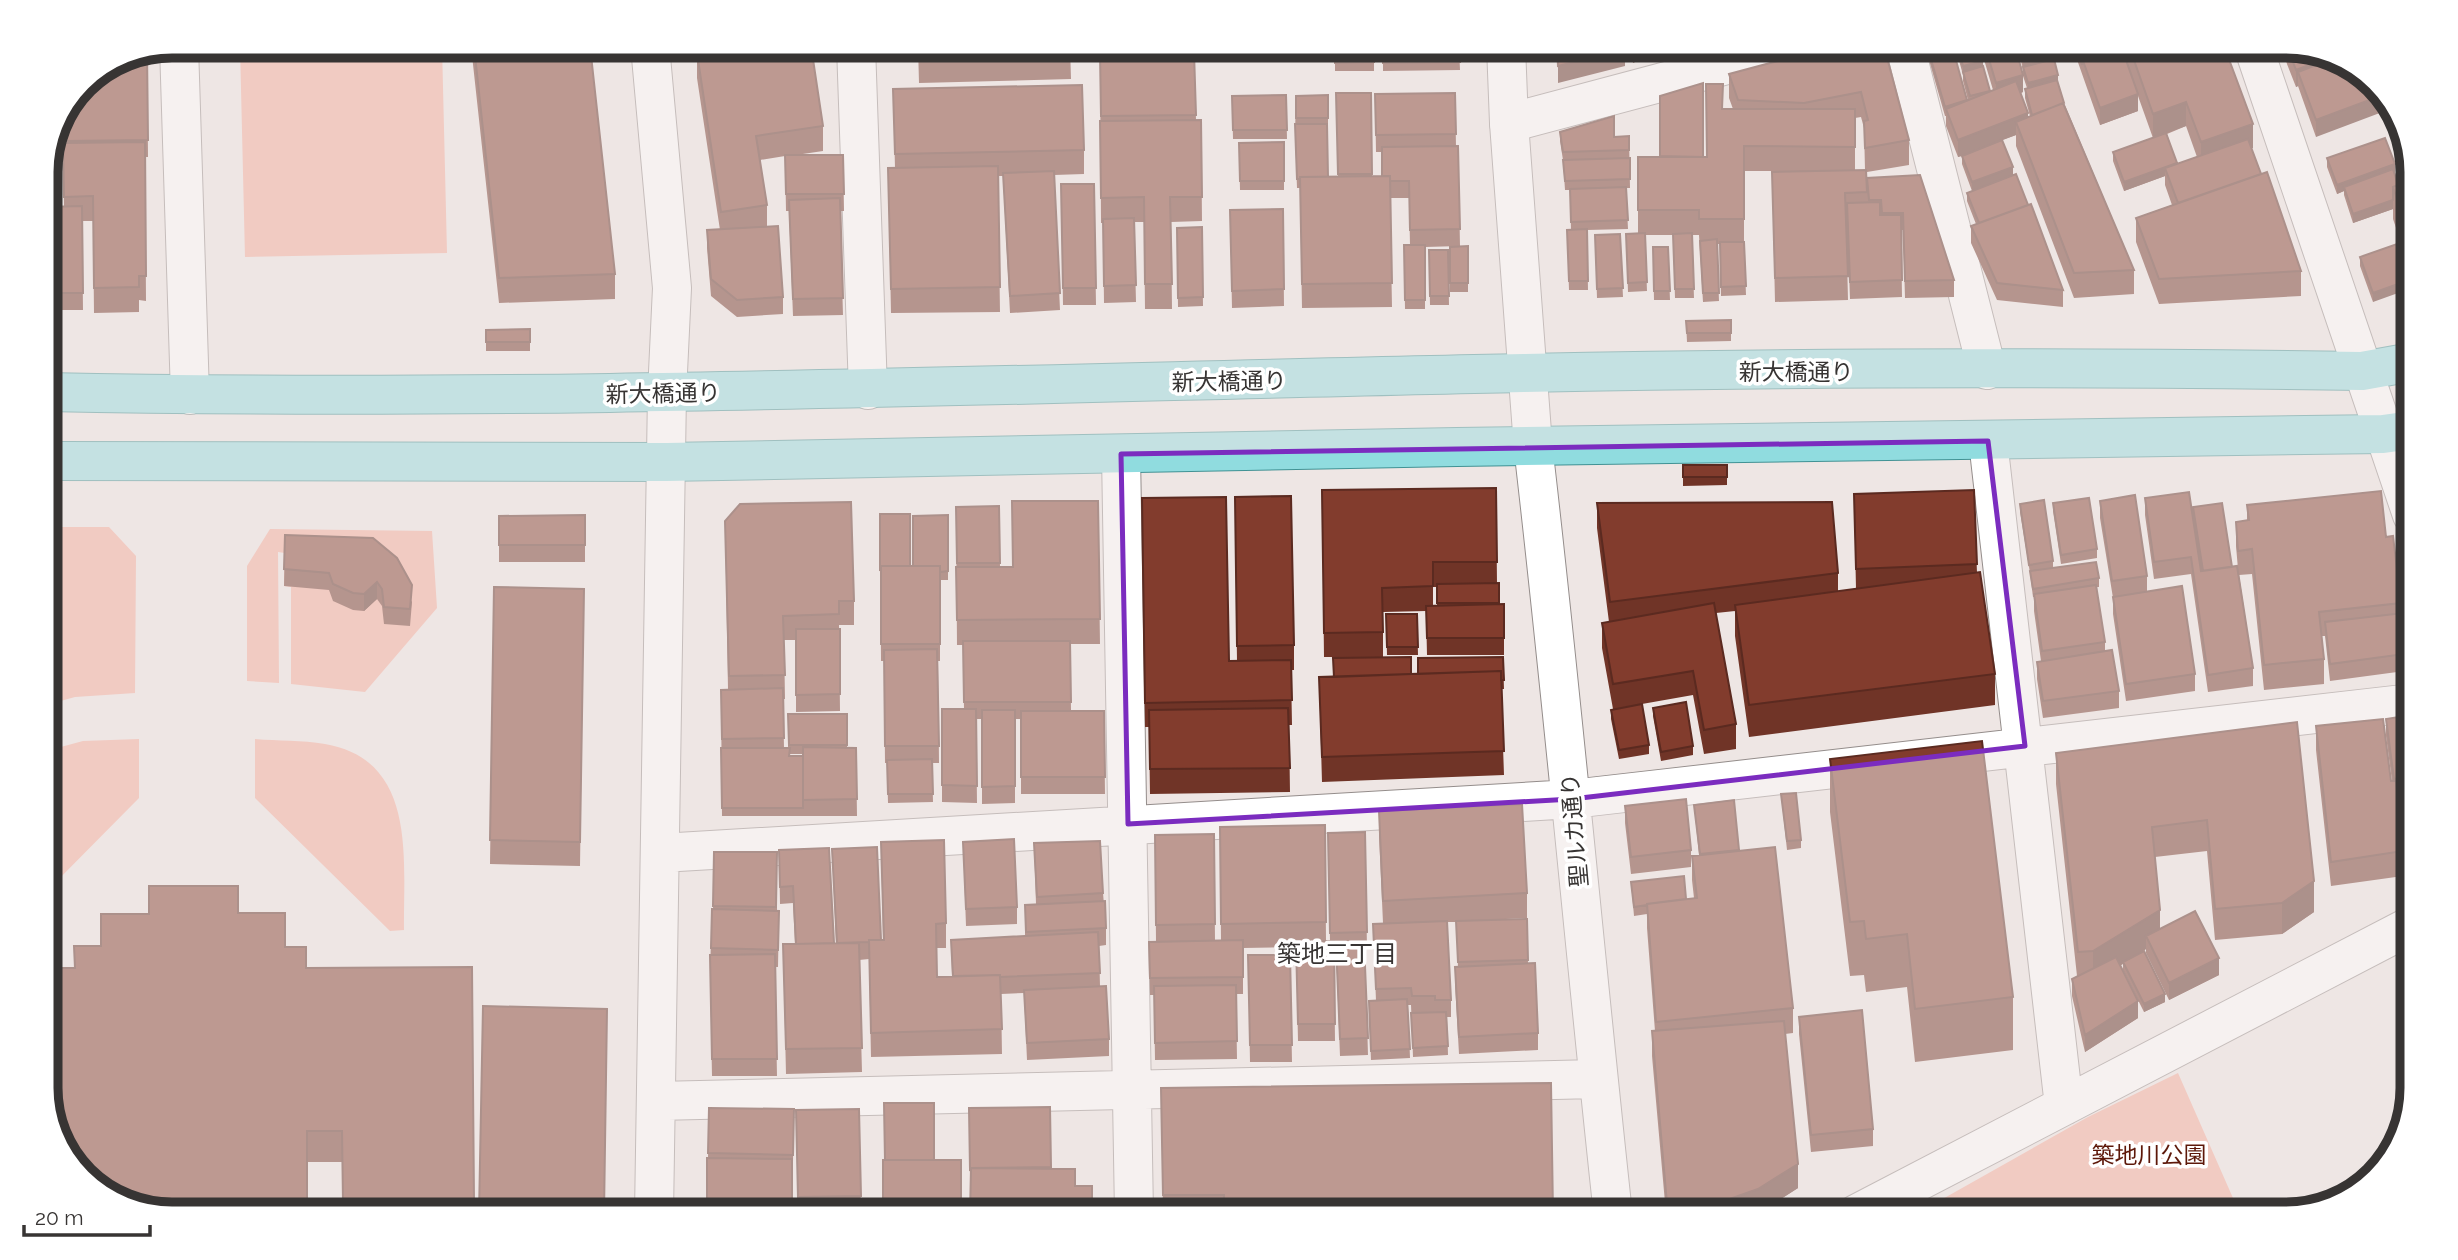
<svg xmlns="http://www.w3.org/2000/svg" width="2458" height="1260" font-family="Raleway,'Noto Sans JP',sans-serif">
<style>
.green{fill:#f4aa99}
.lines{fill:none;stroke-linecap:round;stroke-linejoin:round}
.street-casing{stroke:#948d8b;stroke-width:40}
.secondary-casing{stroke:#948d8b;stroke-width:40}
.primary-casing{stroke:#419294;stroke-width:40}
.street{stroke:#fff;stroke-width:38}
.secondary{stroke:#fff;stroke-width:38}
.primary{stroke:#90dcdf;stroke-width:38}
.wall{fill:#703427;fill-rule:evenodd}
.shaded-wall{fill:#5b2a20}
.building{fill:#823c2d;stroke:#5b2a20;stroke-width:2}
.marked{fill:none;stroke:#7b2cbf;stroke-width:5;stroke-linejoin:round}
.labels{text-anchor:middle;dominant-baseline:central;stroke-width:7;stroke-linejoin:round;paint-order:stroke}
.street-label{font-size:23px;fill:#373433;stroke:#fff}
.park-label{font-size:23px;fill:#5d1809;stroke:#fff}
.neighbourhood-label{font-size:24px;fill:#373433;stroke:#fff}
.rim{fill:none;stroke:#373433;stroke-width:9}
</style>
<rect width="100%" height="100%" fill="#eee6e4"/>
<!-- green -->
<path class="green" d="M240,46H442L447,253L245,257Z
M46,527H109L136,556L135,693L75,697L46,705Z
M270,529L432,531L437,608L365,692L291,684V587L284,586L285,553L278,552L279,683L247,681V566Z
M139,739V798L46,892V751L83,741Z
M255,739C278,741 302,740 325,744C418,760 403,860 404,930L390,931L255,798Z
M2178,1073L2240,1214H1916L2088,1117Z"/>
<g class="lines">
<!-- street casing -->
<g class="street-casing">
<path id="street" d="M179,46L190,395
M650,46L672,288L667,393L654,1214
M856,46L868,390
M1905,46L1987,370
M2253,46L2412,515
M1509,123L1798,46
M1988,441L2064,1106
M1533,446C1563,702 1585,958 1613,1214
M1121,454L1134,1214
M661,853L1572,799L2412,703
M657,1101L1596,1079
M1856,1214L2412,925"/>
</g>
<!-- secondary casing -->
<g class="secondary-casing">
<path id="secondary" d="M1506,46L1509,123L1533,446"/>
</g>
<!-- primary casing -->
<g class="primary-casing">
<path id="primary" d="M46,392C539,402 1031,383 1524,373C1803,367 2083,367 2362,371L2412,362
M46,461L666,462L1457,447L2383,434L2412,430"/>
</g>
<!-- street -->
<use href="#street" class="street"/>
<!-- secondary -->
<use href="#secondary" class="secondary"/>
<!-- primary -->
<use href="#primary" class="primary"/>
</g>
<!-- wall -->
<path class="wall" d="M471,46H590L615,274V299L499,303Z
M734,46H833V55L812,56L823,126V151L796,155H843L844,211H840L843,315L793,316L789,211H786L785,156L760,160L767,205V227L783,297V314L737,317L711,296L707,248V230H720L697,78V53L734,48Z
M918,46H1070L1071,79L919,83Z
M1112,46H1208V58H1194L1196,120H1201L1202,221L1171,222L1172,309H1145L1144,222H1134L1136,302L1104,303L1103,223H1101L1100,53H1112Z
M1383,46H1459L1460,70L1383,71Z
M1631,46H1664V47L1633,63Z
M1834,46L1909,140V165L1867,172V181L1920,175L1954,280V297L1905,298L1903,230H1901L1902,297L1850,299L1847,217H1846L1848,300L1775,302L1772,172L1828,171H1744V244L1746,295L1721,296L1720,244H1717L1719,301L1703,302L1699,235H1692L1694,298H1675L1673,235H1645L1647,291L1628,292L1626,234H1638V157H1707L1723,109H1733L1729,98V74ZM1861,117L1864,128L1865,170H1855V118Z
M1925,46H1952L1967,100H1968L1963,81V75L1955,46H1978L1983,67L1990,91L1993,90L1980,46H2015L2023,92L2021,93L2028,117L2030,116L2025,98V89L2027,88L2023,76V69L2017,46H2047L2049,60L2058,83L2064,103L2134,270V294L2074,298L2016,146V135L2002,140L2013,175L2063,290V307L1997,300L1971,243V226L1976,224L1967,201V193L1972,191L1962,164V156L1958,157L1946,126V116H1945Z
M2074,46H2224L2252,149L2261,174L2301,271V296L2159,304L2136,242V218L2172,205L2165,185V176L2124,191L2113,161V152L2153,138L2138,96V111L2100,125L2074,51ZM2186,126L2197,157L2177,164L2167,134Z
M2280,46H2286L2341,58L2316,137L2298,86L2296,87Z
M1335,49H1374V71H1335Z
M147,50L148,157H145L146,301L139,300V312L94,313L93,221H82L83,310H46V164L59,134L60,207H64L63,143H65V121Z
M893,89L1084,150V174L1054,175L1060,310L1010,313L1003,176H998L1000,312L891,313L888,168H895Z
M1336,93H1371L1372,176H1382V152H1376L1375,94L1455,93L1456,147L1458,146L1460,246L1425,247V309H1405L1404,245H1410L1409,198H1390L1392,307L1302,308L1300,188H1297L1295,133L1296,96L1328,95V126H1327L1328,177H1338Z
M1286,95L1287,139H1233L1232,96Z
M2398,122L2412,164V275L2393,219V209L2353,223L2344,195V191L2337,194L2327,167V158L2395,173L2398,185L2408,180L2398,152Z
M1560,132L1614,137L1629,136L1630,188H1626L1628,229L1587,230L1588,290H1569L1567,230H1571L1570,190H1565L1563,160L1560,141Z
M1284,142V190H1240L1239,143Z
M1061,184H1094L1096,305H1063Z
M1283,209L1284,306L1232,308L1230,210Z
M1202,227L1203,306L1178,307L1177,228Z
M1620,234L1623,297L1597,298L1595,235Z
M2400,243L2373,302L2360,266V257Z
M1468,246V292H1450V247Z
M1653,247H1668L1670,300H1654Z
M1429,250H1448L1449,305H1430Z
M1731,320V341L1687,342L1686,321Z
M530,329V351H486V330Z
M1683,465H1727V485L1683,486Z
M1496,488L1497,583H1499V604H1504V655H1427L1426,611L1383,612V657H1324L1322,490ZM1433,587H1437V605H1433Z
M1974,490L1977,573L1995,674V705L1749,737L1735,636V611L1716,613L1736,724V749L1704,754L1693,695L1642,704L1649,745V754L1619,759L1611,719V710L1613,709L1602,648V623L1609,622L1597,528V503L1838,573V591L1856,589L1854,494Z
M2189,492L2201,571H2202L2193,516V507L2232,567L2238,569L2236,546V522L2247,520V505L2386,537L2401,603V613L2412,612V670L2330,681L2325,636H2321L2324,659V684L2264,690L2252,574L2239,575L2253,668V686L2208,692L2191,574L2154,579L2145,515V498Z
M1098,501L1100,644H1070L1071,711H1104L1105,794H1021V719H1015V803L982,804V719H976L977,803L942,802V709H964L963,645H957L956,507L999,506L1000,567H1013Z
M2100,501L2147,576V592L2195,674V691L2126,701L2113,614V598L2100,518Z
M2053,503L2097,549V558L2061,564L2053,511Z
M2020,504L2053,561V568L2099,578V587H2096L2105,642V652L2119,691V708L2043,718L2037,679V662L2041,661L2034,611V597H2033L2030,573L2020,512Z
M880,514L910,566H913L948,515V580H940V661H938L939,763H932L933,802L888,803L887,763H885L884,661H881Z
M585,515V562H499V516Z
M725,521L854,601V625H839L840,711L796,712V640H784L785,699H783L784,748H788V714H847V748H856L857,816H722L721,690L728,689ZM789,754H803V756H789Z
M1235,521L1294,645V670H1291L1292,725H1289L1290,792L1150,794L1149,727H1145L1142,523L1229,661H1237Z
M285,535L373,538L412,602L410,626L384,624L382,606L377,599L364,611L353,610L333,601L329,590L284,586Z
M494,587L584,589L580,866L490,864Z
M1386,614H1417L1418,655H1387Z
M1503,657L1504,689H1501L1504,775L1322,782L1319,677L1418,674Z
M1653,708L1693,746V755L1661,761L1653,716Z
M2412,715V846L2408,794L2397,796L2403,851V876L2331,886L2316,750V726L2391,781H2392L2386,736V719Z
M2297,722L2314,912L2282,934L2215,940L2207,851L2155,857L2160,929L2219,975L2169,1000L2146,953V949L2140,953L2165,1002L2144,1012L2123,970V964L2120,966L2138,1018L2085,1052L2072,996V979L2077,976L2056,784V753Z
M1830,759L2013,997V1050L1915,1062L1907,987L1866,992L1864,975L1850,976L1830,812Z
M1781,794L1801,840V848L1787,850Z
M1694,805L1739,851L1793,1008V1033L1785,1034L1798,1188L1756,1214H1666L1652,1056V1031H1655L1647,928V914L1634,916L1631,882L1686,899L1694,898L1692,880V856L1699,855Z
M1625,806L1691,850V867L1631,874L1625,823Z
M1379,811L1527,893V918L1466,921L1527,919L1528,964L1538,1033V1050L1459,1054L1455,984V967H1458L1456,922H1447L1451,1000V1017H1447L1448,1055L1413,1057L1411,1005H1408L1410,1058L1371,1060L1369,1010L1376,1001L1373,924L1383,923L1379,835Z
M1325,825L1326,941H1330L1328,833L1365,832L1367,949H1365L1368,1055L1340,1056L1336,950H1334L1335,1041H1298L1296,947L1243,948V994H1236L1237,1059L1155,1060L1154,995H1150L1149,942H1156L1155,835L1214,834L1215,941H1221L1220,827Z
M881,842L946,923V948H936L937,977L952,976L951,940L1025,936V905L1036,904L1034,843L1103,893L1106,928V945L1099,946L1100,986L1109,1039V1056L1027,1060L1024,993L1001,994L1002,1054L871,1057L869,959L859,960L862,1072L786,1074L783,944H795L793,903L780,904L779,850L834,943H836L832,849L881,940H883Z
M963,842L1017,907V924L966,926Z
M714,852H777V911H779L778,967H775L777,1076H712L710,972L712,909H713Z
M238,913L285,947L306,968L472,967L474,1214H343L342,1162H307L117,1202L67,1159L46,1096L74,968L101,946L149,914Z
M1248,955H1290L1292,1062H1250Z
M1799,1017L1873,1129V1146L1811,1152L1799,1034Z
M1161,1088L1553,1214H1163Z
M709,1108L794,1109L792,1214H707V1158H708Z
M859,1109L861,1213L799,1214L796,1127Z"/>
<!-- shaded-wall -->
<path class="shaded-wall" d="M1633,46H1664V47L1633,63Z
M1625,49V66L1558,83V66Z
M2049,53V62L2023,69V60Z
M2333,56L2341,58L2298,72V86L2296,87V70Z
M1983,61V70L1963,72V66Z
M2023,75V92L1996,100V83Z
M2058,75V83L2028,92V83Z
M2138,94V111L2100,125V108Z
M2383,95L2391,101L2393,108L2316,137V120Z
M2186,102V126L2153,138V114Z
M2028,113V130L2016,122V135L1958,157V140Z
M2253,124V148L2201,167V142Z
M2177,163L2165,168V176L2124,191V182Z
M2395,164V173L2345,191L2344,187V191L2337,194V185Z
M2013,167V176L1972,191V182Z
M2393,200V209L2353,223V214Z
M2412,279V288L2373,302V293Z
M377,582V599L364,611V594Z
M2314,881V912L2282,934V903Z
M2160,910V941L2146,936V949L2093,982V951Z
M2219,958V975L2169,1000V983Z
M2165,994V1002L2144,1012V1004Z
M2138,1001V1018L2085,1052V1035Z
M1798,1164V1188L1758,1214H1724V1201Z"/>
<!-- building -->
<path class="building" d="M474,46H590L615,274L499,278Z
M748,46H811L823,126L756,136L767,205L721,212L697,53Z
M919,46H1070L1071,48L919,52Z
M1383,46H1459L1460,62L1383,63Z
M1557,46H1624L1625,49L1558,66Z
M1834,46H1884L1909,140L1865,148L1864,121L1868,120L1861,92L1804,103L1738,100L1729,74Z
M1927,46H1952L1967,100L1945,107Z
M1957,46H1978L1983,61L1963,66Z
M1985,46H2015L2023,75L1996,83Z
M2019,46H2047L2049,53L2023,60Z
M2075,46H2119L2082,58V65Z
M2119,46H2121L2138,94L2100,108L2082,58Z
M2129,46H2224L2253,124L2201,142L2186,102L2153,114Z
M2287,46L2333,56L2296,70Z
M1335,49H1374V62L1335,63Z
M147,50L148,140L66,141L65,121L83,82L124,55Z
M1194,52L1196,115L1101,116L1100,53Z
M2337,57L2341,58L2383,95L2316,120L2298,72Z
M2054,59L2058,75L2028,83L2023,67Z
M1983,66L1990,91L1970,96L1963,72Z
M2057,80L2064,103L2032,115L2025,89Z
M2016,81L2028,113L1958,140L1946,109Z
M1703,83V157L1660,156V96Z
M1706,84H1723L1722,109H1855V147L1744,146V219H1699V210H1638V157H1707Z
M1082,85L1084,150L895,154L893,89Z
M1336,93H1371L1372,174H1338Z
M1455,93L1456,134L1376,135L1375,94Z
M1286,95L1287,130H1233L1232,96Z
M1328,95V118H1296V96Z
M2063,103L2134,270L2074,273L2016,122Z
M1614,116V137L1629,136V150L1563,152L1560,132Z
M1201,120L1202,197H1170L1172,284H1145L1144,197L1101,198L1100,121Z
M1295,124H1327L1328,177H1300V179H1297Z
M2166,133L2177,163L2124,182L2113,152Z
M59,134L60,193H46V164Z
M2385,138L2395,164L2337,185L2327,158Z
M2248,139L2261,174L2178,203L2165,168Z
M2002,140L2013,167L1972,182L1962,156Z
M145,142L146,276H139V287L94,288L93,196L64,197L63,143Z
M1284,142V181H1240L1239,143Z
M1458,146L1460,229L1410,230L1409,181H1390V176H1382V147Z
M785,155H843L844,194H786Z
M1630,158V179L1565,181L1563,160Z
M998,166L1000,287L891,289L888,168Z
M2393,169L2398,185L2393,187V200L2353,214L2344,187Z
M1866,170L1867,192L1845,193L1848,276L1775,278L1772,172Z
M1054,171L1060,293L1010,296L1003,173Z
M2267,172L2301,271L2159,279L2136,218Z
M2016,174L2028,205L1979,223L1967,193Z
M1920,175L1954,280L1905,281L1903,213H1882L1881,200H1869L1867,178Z
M1390,176L1392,283L1302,284L1300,177Z
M2412,179V244L2393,187Z
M1061,184H1094L1096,288H1063Z
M1626,187L1628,220L1571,222L1570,189Z
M840,198L843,298L793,299L789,200Z
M1880,202V215H1901L1902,280L1850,282L1847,203Z
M2031,204L2063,290L1997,283L1971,226Z
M82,206L83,293H46V207Z
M1283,209L1284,289L1232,291L1230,210Z
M1134,218L1136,285L1104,286L1103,219Z
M778,226L783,297L737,300L711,279L707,230Z
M1202,227L1203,297L1178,298L1177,228Z
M1587,229L1588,281H1569L1567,230Z
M1645,233L1647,282L1628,283L1626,234Z
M1692,233L1694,289H1675L1673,234Z
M1620,234L1623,288L1597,289L1595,235Z
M1717,239L1719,293H1703L1700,241Z
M1720,242H1744L1746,286L1721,287Z
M2400,243L2412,279L2373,293L2360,257Z
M1404,245H1425V300H1405Z
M1468,246V283H1450V247Z
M1653,247H1668L1670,291H1654Z
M1429,250H1448L1449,296H1430Z
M1731,320V333H1687L1686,321Z
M530,329V342H486V330Z
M1683,465H1727V477H1683Z
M1496,488L1497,562H1433V586L1382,588L1383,632L1324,633L1322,490Z
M1974,490L1977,564L1856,569L1854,494Z
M2381,491L2386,537L2393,536L2401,603L2319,612L2324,659L2264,665L2252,549L2238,551L2236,522L2249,520L2247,505Z
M2189,492L2201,571L2237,566L2253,668L2208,675L2191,557L2154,562L2145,498Z
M2135,495L2147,576L2112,581L2100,501Z
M1291,496L1294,645L1237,646L1235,497Z
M1226,497L1229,661L1291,660L1292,700L1145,703L1142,498Z
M2089,498L2097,549L2061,555L2053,503Z
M2044,500L2053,561L2029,565L2020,504Z
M1012,501H1098L1100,619L957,620L956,567H1013Z
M851,502L854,601H839V614L783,616L785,675L729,676L725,521L740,504Z
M1832,502L1838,573L1610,602L1597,503Z
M2222,503L2232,567L2203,571L2193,507Z
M999,506L1000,563H957L956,507Z
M880,514H910V566H881L880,571Z
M585,515V545H499V516Z
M948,515V571L940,572V566H913V516Z
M285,535L373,538L397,558L412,585L410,609L384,607L382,589L377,582L364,594L353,593L333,584L329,573L284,569Z
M2096,562L2099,578L2033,589L2030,571Z
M881,566H940V644H881Z
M1980,572L1995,674L1749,705L1735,605Z
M1499,583V603H1437V584Z
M2096,585L2105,642L2042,651L2034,594Z
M2182,586L2195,674L2126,684L2113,597Z
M494,587L584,589L580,842L490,840Z
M1714,603L1736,724L1704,730L1693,671L1613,684L1602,623Z
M1504,604V638H1427L1426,606Z
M2412,612V653L2330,664L2325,622Z
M1386,614H1417L1418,647H1387Z
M796,629H840V694L796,695Z
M963,641H1070L1071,702H964Z
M937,649L939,746H885L884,650Z
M2112,650L2119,691L2043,701L2037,662Z
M1411,657V674L1334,677L1333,658Z
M1503,657L1504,680H1501V671L1418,674V658Z
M1501,671L1504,751L1322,757L1319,677Z
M783,688L784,738L722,739L721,690Z
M1686,702L1693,746L1661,752L1653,708Z
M1642,704L1649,745L1619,750L1611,710Z
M1288,708L1290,768L1150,769L1149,710Z
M942,709H976L977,786L942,785Z
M982,710H1015V786L982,787Z
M1021,711H1104L1105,777H1021Z
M788,714H847V745H789Z
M2412,715V776L2394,779L2386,719Z
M2383,719L2391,781H2396L2403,851L2331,862L2316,726Z
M2297,722L2314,881L2282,903L2215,909L2207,820L2152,827L2160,910L2093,951L2078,952L2056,753Z
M1982,741L2013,997L1915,1009L1907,934L1866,939L1864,921L1850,922L1830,759Z
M803,747L856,748L857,799L803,800Z
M721,748H790L789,756H803V808H722Z
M932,759L933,794H888L887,760Z
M2412,781V829L2408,782Z
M1796,793L1801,840L1787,841L1781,794Z
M1686,799L1691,850L1631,857L1625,806Z
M1734,800L1739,850L1700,854L1694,805Z
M1522,804L1527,893L1383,901L1379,811Z
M1325,825L1326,922L1221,924L1220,827Z
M1365,832L1367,932L1330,933L1328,833Z
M1214,834L1215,924L1156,925L1155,835Z
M1014,839L1017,907L966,909L963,842Z
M944,840L946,923L936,924L937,977L1000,975L1002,1029L871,1033L869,940H884L881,842Z
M1100,841L1103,893L1037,897L1034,843Z
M877,847L881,940H869V942L837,943L832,849Z
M1775,847L1793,1008L1656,1022L1647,904L1697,898L1692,856Z
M829,848L834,943L796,944L793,886L780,887L779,850Z
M714,852H777L776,907L713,906Z
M1684,876L1686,899L1647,904V905L1634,907L1631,882Z
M149,886H238V913H285V947H306V968L472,967L474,1201H343L342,1131H307V1214H172L117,1202L75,1166V1154H66L46,1096V968H75L74,946H101V914H149Z
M1105,901L1106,928L1026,932L1025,905Z
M712,909L779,911L778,950L711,948Z
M2195,911L2219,958L2169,983L2146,936Z
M1527,919L1528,960L1458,962L1456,921Z
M1447,921L1451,1000H1435V996H1412L1411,988L1376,989L1373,924Z
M1098,932L1100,973L1000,977V975L953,976L951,940Z
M1243,940V977L1150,978L1149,942Z
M1334,941L1335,1024H1298L1296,942Z
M1364,942L1368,1038L1340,1039L1336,943Z
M859,943L862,1048L786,1049L783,944Z
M2144,951L2165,994L2144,1004L2123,962Z
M775,954L777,1059H712L710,955Z
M1248,955H1290L1292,1045H1250Z
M2116,957L2138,1001L2085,1035L2072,979Z
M1535,963L1538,1033L1459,1037L1455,967Z
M1236,985L1237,1041L1155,1043L1154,986Z
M1106,986L1109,1039L1027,1043L1024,990Z
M1407,999L1410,1049L1371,1051L1369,1001Z
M483,1006L607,1009L604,1214H479Z
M1862,1010L1873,1129L1811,1135L1799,1017Z
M1446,1012L1448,1046L1413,1048L1411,1013Z
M1784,1021L1798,1164L1758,1189L1724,1201L1667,1204L1652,1031Z
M1551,1083L1553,1214H1224V1195H1163L1161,1088Z
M884,1103H934V1160H885Z
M1050,1107L1051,1167L971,1168L970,1169L969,1108Z
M709,1108L794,1109L793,1155L708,1153Z
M859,1109L861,1196L798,1197L796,1110Z
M707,1158L792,1159V1211H707Z
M883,1160H961V1214H883Z
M971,1168L1075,1169V1186H1092V1214H970Z
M799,1202L847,1203V1214H799Z
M2126,1206L2127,1214H2094L2093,1211Z"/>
<!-- marked area -->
<path d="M0 0H2458V1260H0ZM1988,441L2025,746L1572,799L1128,824L1121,454Z" fill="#eee6e4" fill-opacity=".55" fill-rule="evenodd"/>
<path class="marked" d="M1988,441L2025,746L1572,799L1128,824L1121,454Z"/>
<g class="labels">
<!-- street labels -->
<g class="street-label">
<text x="1796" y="371">新大橋通り</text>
<text transform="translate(1229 381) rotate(-1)">新大橋通り</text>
<text transform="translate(663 393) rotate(-1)">新大橋通り</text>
<text transform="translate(1574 830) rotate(-95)">聖ルカ通り</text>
</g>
<!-- park labels -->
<g class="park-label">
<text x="2149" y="1154">築地川公園</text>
</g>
<!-- neighbourhood labels -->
<g class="neighbourhood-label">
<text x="1337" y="953">築地三丁目</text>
</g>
</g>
<!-- crop -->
<path d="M0 0H2458V1260H0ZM172 58H2286A114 114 0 0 1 2400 172V1088A114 114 0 0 1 2286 1202H172A114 114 0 0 1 58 1088V172A114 114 0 0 1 172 58Z" fill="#fff" fill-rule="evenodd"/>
<path class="rim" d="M172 58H2286A114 114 0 0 1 2400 172V1088A114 114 0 0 1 2286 1202H172A114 114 0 0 1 58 1088V172A114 114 0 0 1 172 58Z"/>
<!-- scale -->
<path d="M24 1225v10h126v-10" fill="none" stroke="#373433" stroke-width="3.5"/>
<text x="35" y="1225" font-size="21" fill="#373433" stroke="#ffffff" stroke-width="5" paint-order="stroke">20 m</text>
</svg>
